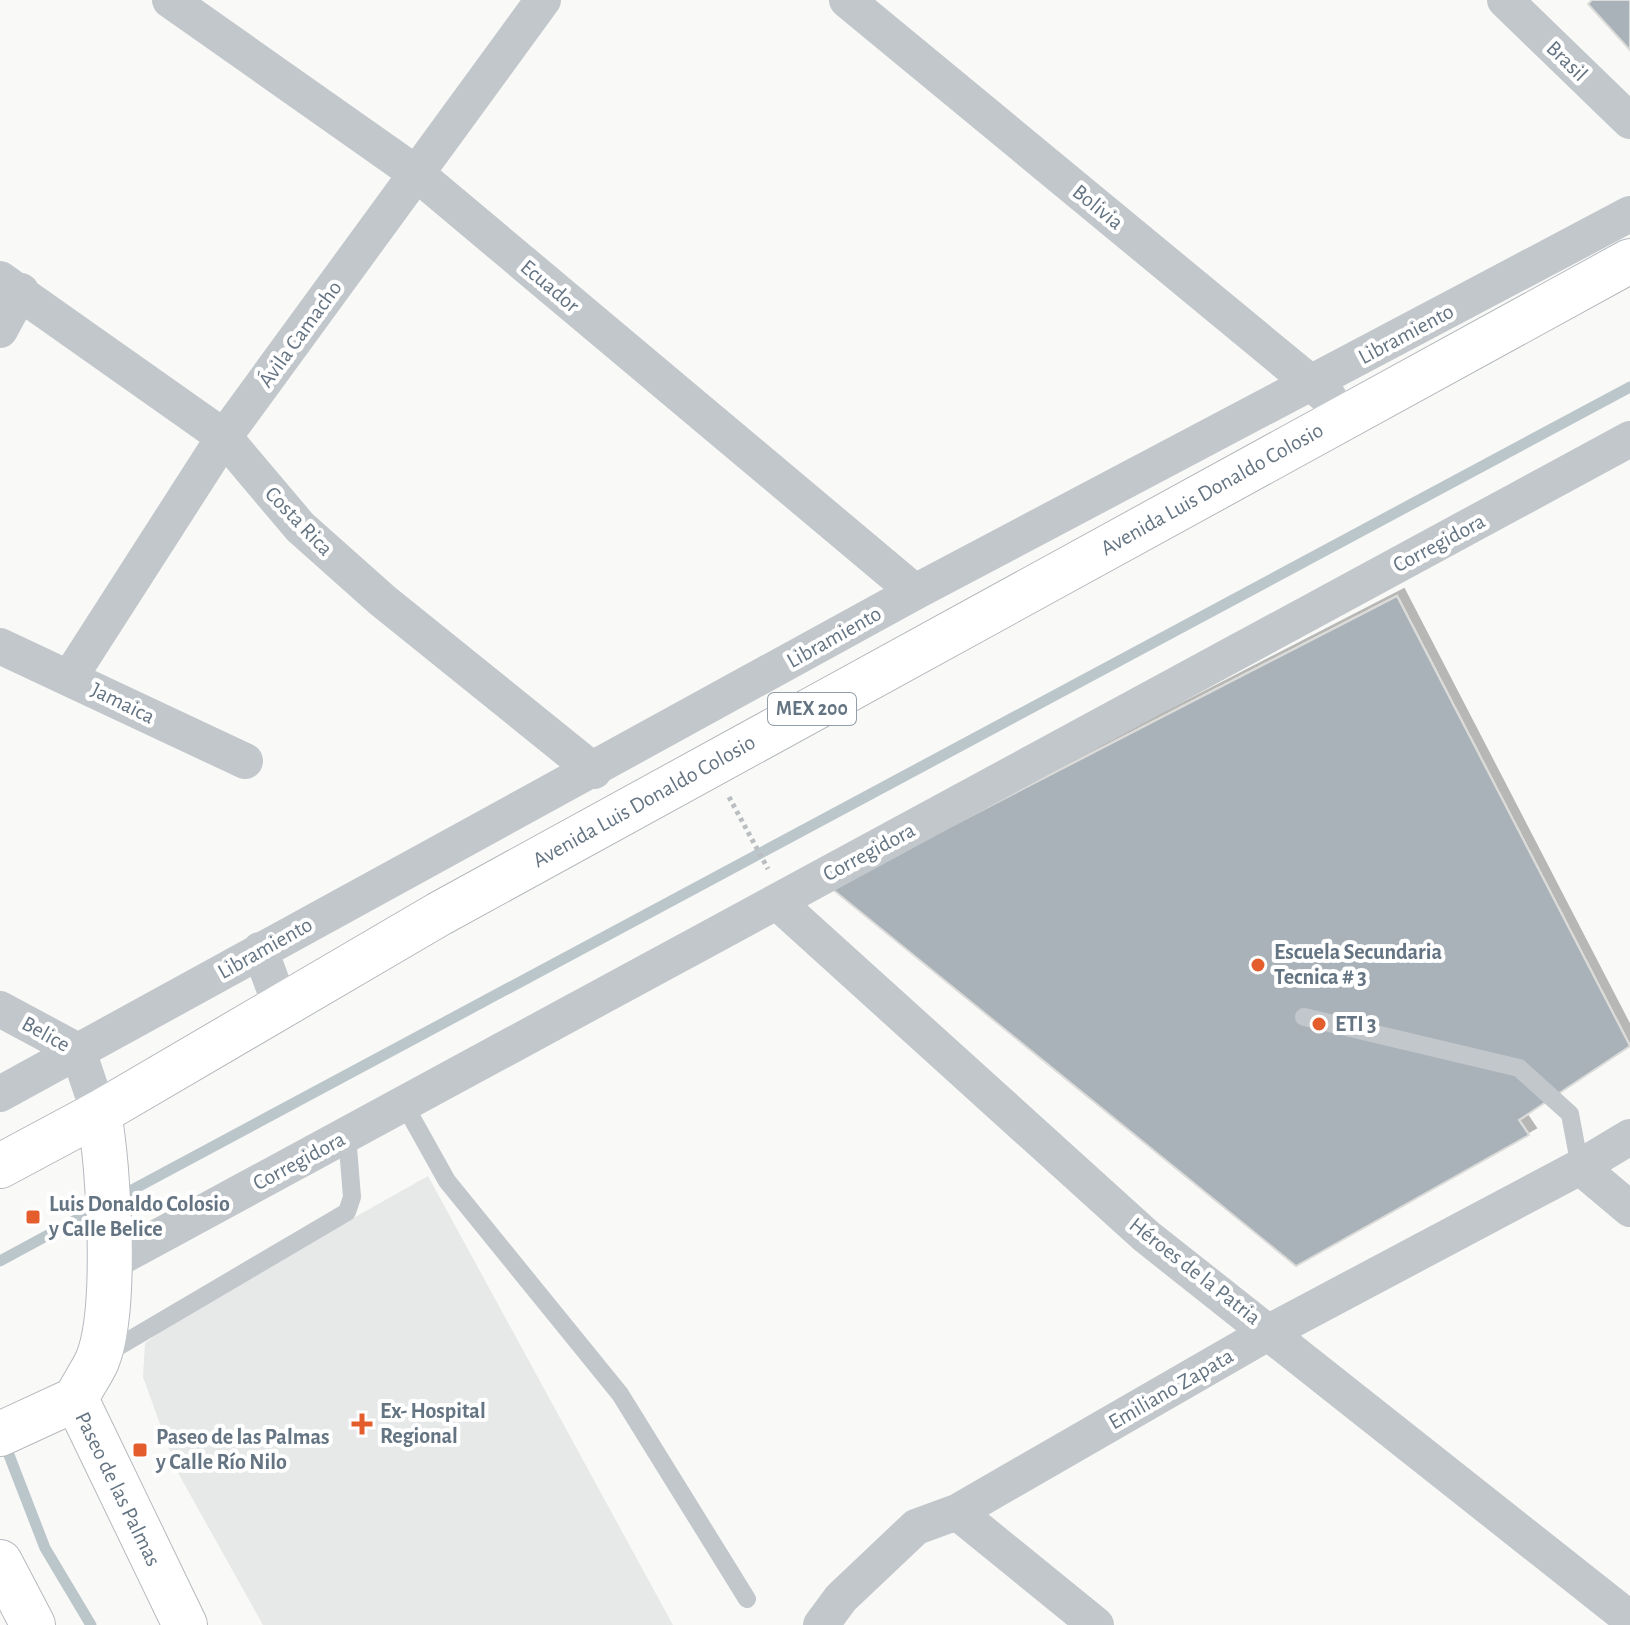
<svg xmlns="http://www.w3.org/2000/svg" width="1630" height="1625" font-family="'Alegreya Sans',sans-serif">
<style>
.built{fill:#e7e8e8}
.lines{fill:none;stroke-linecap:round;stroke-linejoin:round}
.stream{stroke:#bbc6cb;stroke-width:11}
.building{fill:#a9b2b8;stroke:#dbdbd9;stroke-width:2;filter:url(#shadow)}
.secondary-casing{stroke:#b5babf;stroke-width:46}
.primary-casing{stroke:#b4b9bd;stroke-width:46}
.path{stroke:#babec1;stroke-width:5;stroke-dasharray:4 4;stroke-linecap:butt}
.lane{stroke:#c2c7cb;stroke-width:18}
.street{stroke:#c2c7cb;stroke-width:36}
.secondary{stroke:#fff;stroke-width:44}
.primary{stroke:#fff;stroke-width:44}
.poi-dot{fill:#e45e2d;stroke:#fff;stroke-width:3}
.labels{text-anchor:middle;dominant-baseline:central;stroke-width:8;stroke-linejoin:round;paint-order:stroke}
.shield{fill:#fff;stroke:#929ea8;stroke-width:2}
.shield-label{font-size:20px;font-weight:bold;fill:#647482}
.street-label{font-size:22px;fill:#647482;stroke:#fff}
.poi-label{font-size:22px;font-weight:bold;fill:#647482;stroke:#fff;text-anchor:start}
</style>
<defs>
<filter id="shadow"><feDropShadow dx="7" dy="-7" stdDeviation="0" flood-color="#0004"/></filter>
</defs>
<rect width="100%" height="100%" fill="#f9f9f7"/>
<!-- built -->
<path class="built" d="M428,1176L673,1625H263L177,1471L143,1377L145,1343L197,1306Z"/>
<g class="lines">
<!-- stream -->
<path class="stream" d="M117,1198L1630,387
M0,1261L98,1208
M4,1442L45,1548L91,1625"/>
</g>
<!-- building -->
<path class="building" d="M1592,0H1630V50L1588,4Z
M1397,596L1630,1046L1519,1120L1529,1135L1296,1266L831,888Z"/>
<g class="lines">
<!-- secondary casing -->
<g class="secondary-casing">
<path id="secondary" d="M99,1113C109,1168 118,1311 97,1361C91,1374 82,1386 76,1399L185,1625
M0,1434L76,1399
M0,1562L33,1625"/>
</g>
<!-- primary casing -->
<g class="primary-casing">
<path id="primary" d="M0,1166L99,1113L439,914L1630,261"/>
</g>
<!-- path -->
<path class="path" d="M729,797L768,869"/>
<!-- lane -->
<path class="lane" d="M1304,1017L1519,1068L1570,1114L1580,1167
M404,1104L447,1181L620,1394L747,1599
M104,1355L347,1212L352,1197L347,1135"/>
<!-- street -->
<path class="street" d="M170,0L417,174L915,592
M847,0L1329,398
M1505,0L1630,121
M0,279L224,437L300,527L382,600L594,771
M0,330L21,291
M0,646L245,761
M70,677L224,437L543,0
M777,902L1146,1236L1630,1619
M260,950L281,1007
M0,1009L78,1051L99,1113
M0,1094L915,592L1630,214
M1580,1167L1630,1209
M108,1264L1630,439
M957,1512L1096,1625
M821,1625L841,1598L916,1527L957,1512L1271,1331L1580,1167L1630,1137"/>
<!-- secondary -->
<use href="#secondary" class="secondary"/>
<!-- primary -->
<use href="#primary" class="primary"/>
</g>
<!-- markers -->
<g class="poi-dot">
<circle cx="1258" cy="965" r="8"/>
<circle cx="1319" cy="1024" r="8"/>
<rect x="25" y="1209" width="16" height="16" rx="4"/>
<path d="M358 1412h8v8h8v8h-8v8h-8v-8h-8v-8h8z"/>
<rect x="132" y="1442" width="16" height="16" rx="4"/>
</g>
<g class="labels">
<!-- shield labels -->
<rect class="shield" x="768" y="693" width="88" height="32" rx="6"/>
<g class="shield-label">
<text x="812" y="709">MEX 200</text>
</g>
<!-- street labels -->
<g class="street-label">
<text transform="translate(1567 61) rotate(44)">Brasil</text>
<text transform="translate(1098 207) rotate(39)">Bolivia</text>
<text transform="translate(550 286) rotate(40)">Ecuador</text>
<text transform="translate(300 334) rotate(-54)">Ávila Camacho</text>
<text transform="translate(1406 334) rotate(-28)">Libramiento</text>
<text transform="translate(1212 489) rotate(-29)">Avenida Luis Donaldo Colosio</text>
<text transform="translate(299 521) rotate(46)">Costa Rica</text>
<text transform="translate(1439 543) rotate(-28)">Corregidora</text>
<text transform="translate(834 637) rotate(-29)">Libramiento</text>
<text transform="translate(123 703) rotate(26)">Jamaica</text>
<text transform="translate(644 801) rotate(-29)">Avenida Luis Donaldo Colosio</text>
<text transform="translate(869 852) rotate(-28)">Corregidora</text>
<text transform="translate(265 948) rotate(-29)">Libramiento</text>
<text transform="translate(46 1034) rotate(29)">Belice</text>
<text transform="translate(299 1161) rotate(-28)">Corregidora</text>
<text transform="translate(1195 1271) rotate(38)">Héroes de la Patria</text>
<text transform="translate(1171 1389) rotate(-30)">Emiliano Zapata</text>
<text transform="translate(118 1489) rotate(64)">Paseo de las Palmas</text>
</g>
<!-- poi labels -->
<g class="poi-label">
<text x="1274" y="952">Escuela Secundaria<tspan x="1274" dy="25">Tecnica # 3</tspan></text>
<text x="1335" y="1024">ETI 3</text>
<text x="49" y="1204">Luis Donaldo Colosio<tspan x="49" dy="25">y Calle Belice</tspan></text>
<text x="380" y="1411">Ex- Hospital<tspan x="380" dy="25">Regional</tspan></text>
<text x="156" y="1437">Paseo de las Palmas<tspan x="156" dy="25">y Calle Río Nilo</tspan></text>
</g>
</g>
</svg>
